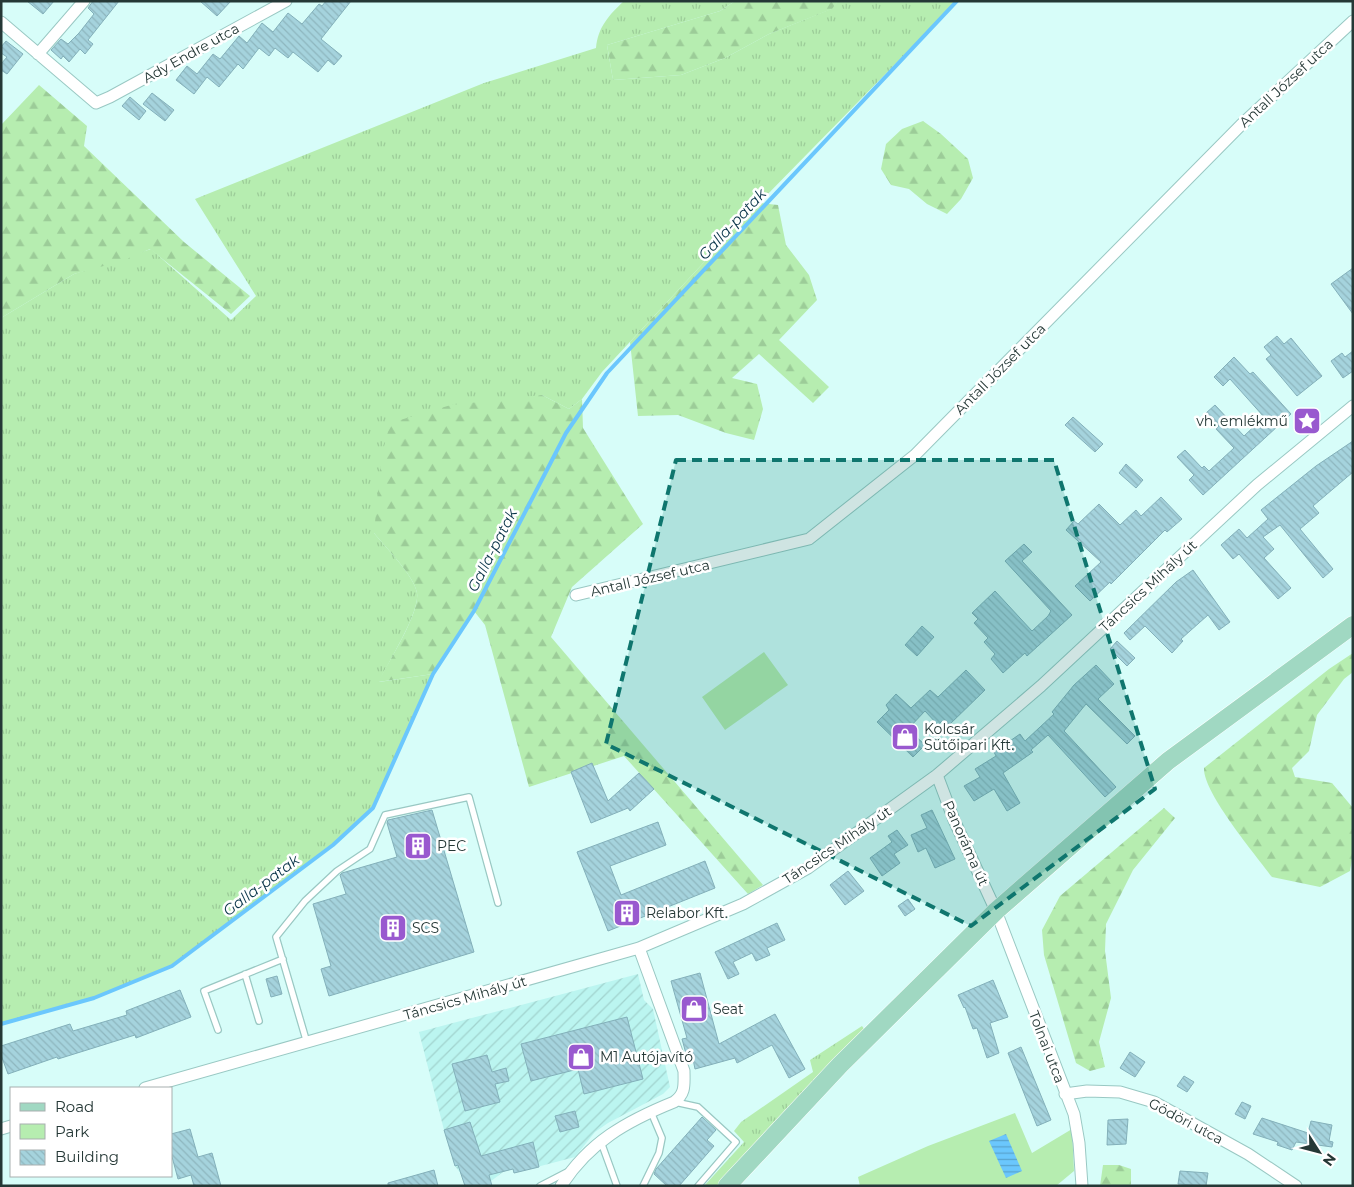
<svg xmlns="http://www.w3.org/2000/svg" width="1354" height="1187" font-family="Montserrat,sans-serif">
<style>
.industrial{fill:url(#industrial-furrows)}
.grass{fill:url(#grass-tufts)}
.forest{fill:url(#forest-firs)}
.park{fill:#b6edb0}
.water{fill:url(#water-rules)}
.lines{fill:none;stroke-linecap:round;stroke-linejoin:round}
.stream{stroke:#6bc7fd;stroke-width:4}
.building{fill:url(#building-back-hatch);stroke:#83b0ba}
.service-casing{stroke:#99c8c3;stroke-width:8}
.minor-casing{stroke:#99c8c3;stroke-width:13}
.primary-casing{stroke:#fff;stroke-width:19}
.service{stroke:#fff;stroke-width:5.5}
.minor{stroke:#fff;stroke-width:11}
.primary{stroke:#a0d8c2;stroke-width:18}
.marked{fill:#0f766e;fill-opacity:0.2;stroke:#0f766e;stroke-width:4;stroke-dasharray:10 6;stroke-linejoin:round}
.labels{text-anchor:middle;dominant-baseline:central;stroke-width:5;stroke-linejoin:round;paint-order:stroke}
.street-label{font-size:14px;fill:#253836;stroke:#fff}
.poi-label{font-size:14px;fill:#253836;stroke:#fff;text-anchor:start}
.water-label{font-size:15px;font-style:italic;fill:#083348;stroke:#fff}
</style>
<defs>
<pattern id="industrial-furrows" width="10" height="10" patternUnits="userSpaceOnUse" patternTransform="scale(1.25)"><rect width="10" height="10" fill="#bbf5f0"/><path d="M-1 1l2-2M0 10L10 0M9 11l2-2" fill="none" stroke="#a1d3ce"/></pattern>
<pattern id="grass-tufts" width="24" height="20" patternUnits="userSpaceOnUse" patternTransform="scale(1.25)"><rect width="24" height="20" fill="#b6edb0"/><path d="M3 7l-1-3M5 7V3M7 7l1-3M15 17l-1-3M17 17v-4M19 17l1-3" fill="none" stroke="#9ccc98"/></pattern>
<pattern id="forest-firs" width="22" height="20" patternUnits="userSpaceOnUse" patternTransform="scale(1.25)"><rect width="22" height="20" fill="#b6edb0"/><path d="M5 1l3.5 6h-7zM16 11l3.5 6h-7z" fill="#9ccc98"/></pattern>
<pattern id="water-rules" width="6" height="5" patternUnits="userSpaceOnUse" patternTransform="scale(1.25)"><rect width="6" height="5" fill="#6bc7fd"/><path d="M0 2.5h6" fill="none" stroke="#58a3ce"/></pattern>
<pattern id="building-back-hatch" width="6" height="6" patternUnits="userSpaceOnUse" patternTransform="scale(1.25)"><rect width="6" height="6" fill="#a5d3dd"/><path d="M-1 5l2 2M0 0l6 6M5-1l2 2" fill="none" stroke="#8eb6be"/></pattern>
</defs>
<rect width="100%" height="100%" fill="#d7fdf9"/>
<!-- industrial -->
<path class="industrial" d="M638,974L644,1000L653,1009L670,1087L663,1094L608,1123L595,1132L575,1157L514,1173L513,1169L503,1172L491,1181L486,1166L461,1174L455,1166L444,1130L419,1032Z"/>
<!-- grass -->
<path class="grass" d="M624,1H735L720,11L607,45L613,80L681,75L725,58L769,34L831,9L838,1H957L759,203L602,372L582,399L569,409L542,395L374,533C385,547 414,575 417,593C420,613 388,662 379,682L433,674L373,808L333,845L172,966L94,998L1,1024V318L74,274L151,249L231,320L256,296L195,199L484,83L596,48C598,27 609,15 624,1Z
M862,1026L867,1033L723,1186H704L744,1142L734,1131L741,1122L813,1072L810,1060Z"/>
<!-- forest -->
<path class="forest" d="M735,1H838L832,9L769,34L725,58L681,75L613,80L607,45L720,11Z
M39,85L87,126L84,146L184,242L250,296L231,314L150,249L122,261L74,274L1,318V125Z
M923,121L941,134L968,159L973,178L961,199L947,214L927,204L909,189L891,185L881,169L886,144L902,129Z
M759,203L778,205L786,245L809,275L817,300L779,340L829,387L813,403L759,354L732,378L757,384L763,409L754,440L726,433L678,415L638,416L630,342Z
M542,395L569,409L582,399L583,428L643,524L572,587L551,637L763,885L748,894L624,756L529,787L485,625L474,611L433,674L378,682C388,663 420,613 417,593C414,575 385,547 374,533L381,459L390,423L451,405Z
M1353,653V672L1344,679L1317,715L1309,751L1292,768L1295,777L1332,783L1353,808V854L1350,871L1320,887L1272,877C1256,855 1203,793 1204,768L1329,669Z
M1164,808L1175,818L1133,870L1106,924L1105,951L1111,998L1099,1042L1105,1067L1090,1071L1076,1063L1044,955L1042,930L1060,896Z
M1103,1165H1119L1131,1169V1186H1100Z"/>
<!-- park -->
<path class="park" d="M764,652L788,685L725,730L702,697Z
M1015,1113L1032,1153L1072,1129L1074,1171L1056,1186H860L858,1177L928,1146Z"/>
<!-- water -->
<path class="water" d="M1006,1134L1022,1171L1006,1178L989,1141Z"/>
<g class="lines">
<!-- stream -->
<path class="stream" d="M1,1024L94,998L172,966L333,845L373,808L433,674L474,611L566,433L607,373L957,1"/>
</g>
<!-- building -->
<path class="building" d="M27,1H54L43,14Z
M93,1H119L88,40L93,44L85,54L80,49L69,62L63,56L61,59L51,50L61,39L68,44L79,33L94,14L88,8Z
M200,1H231L217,16Z
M326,1H351L321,39L342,56L334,65L328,60L318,72L293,52L288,58L275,48L269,56L259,48L243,69L238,64L219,87L207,77L194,94L176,80L187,66L197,74L213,54L220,59L239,36L247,43L262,23L273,32L288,13L302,24L319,4L322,6Z
M6,41L23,54L7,74L1,70V64L7,57L1,53V47Z
M152,93L174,110L165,121L143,104Z
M130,97L146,111L139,120L122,106Z
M1353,268V314L1331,284Z
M1277,336L1284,344L1291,338L1322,376L1297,396L1266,359L1271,355L1264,347Z
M1353,351V371L1343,378L1331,361L1342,353L1345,357Z
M1234,357L1250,374L1253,372L1291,414L1203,495L1189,480L1194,475L1177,457L1185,450L1202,468L1204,466L1209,471L1234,448L1216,429L1219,426L1206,413L1215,405L1244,436L1264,417L1230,379L1223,386L1214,377Z
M1073,417L1103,444L1095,452L1065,425Z
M1353,441V472L1313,506L1319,513L1300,529L1333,569L1323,578L1280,525L1263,537L1274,549L1264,558L1291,588L1278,599L1239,554L1233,559L1221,545L1239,529L1247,538L1268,519L1261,510L1316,466Z
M1126,464L1143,480L1136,488L1119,473Z
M1161,497L1182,519L1167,532L1165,530L1111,584L1110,582L1090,601L1075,586L1101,562L1066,530L1074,521L1078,524L1099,504L1120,525L1136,510L1141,516Z
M1024,544L1032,552L1022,561L1072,615L1027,656L1025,653L1003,673L991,659L995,654L984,642L988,638L974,623L978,619L972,613L995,591L1032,631L1048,616L1051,611L1005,561Z
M1193,570L1230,622L1219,630L1208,615L1181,639L1183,641L1172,653L1145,626L1130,640L1124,633L1176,582Z
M922,626L934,637L917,656L905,645Z
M1117,641L1135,658L1127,666L1110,649Z
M1096,665L1114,684L1098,699L1135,736L1127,744L1086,704L1064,731L1116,787L1105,797L1048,735L1031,750L1033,752L1003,773L1020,803L1007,811L994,789L974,801L964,786L980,777L975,769L996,756L994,752L1020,734L1025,741L1054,714L1052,712L1074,685Z
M966,670L985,690L948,726L942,721L938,725L925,711L908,729L925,745L913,757L877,722L889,710L886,705L896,694L911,708L930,690L938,697Z
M592,763L608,801L639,773L654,789L630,811L628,808L591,823L571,772Z
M432,810L474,952L329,996L321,969L331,966L313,904L346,894L340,875L342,873L397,857L387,823L388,820Z
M932,810L955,859L935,868L926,848L918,852L911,835L927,828L921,815Z
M658,822L666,845L610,866L621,895L705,861L715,888L608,931L577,852Z
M897,830L908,845L894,854L900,863L882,876L870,858L892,842L888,836Z
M848,871L864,891L845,905L830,885Z
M908,899L915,909L905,916L898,906Z
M777,923L785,940L767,948L770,955L756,961L752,953L733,962L739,974L728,979L715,952Z
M700,973L719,1044L775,1014L805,1069L789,1078L772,1045L737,1063L735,1058L695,1069L693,1059L688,1061L682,1039L687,1038L671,981Z
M277,976L282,994L271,997L266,979Z
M993,980L1008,1017L990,1023L999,1053L987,1058L977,1028L973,1029L965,1007L964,1008L958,995Z
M180,990L191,1017L136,1038L135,1035L58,1059L57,1057L8,1074L1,1055V1046L70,1024L73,1031L127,1015L126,1011Z
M627,1017L643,1079L584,1094L578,1069L531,1081L521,1044Z
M1021,1047L1051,1120L1037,1126L1008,1053Z
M1130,1052L1145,1062L1135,1077L1120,1068Z
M487,1055L492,1072L506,1068L509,1081L495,1084L500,1102L465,1111L452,1064Z
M1184,1076L1194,1082L1187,1092L1177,1086Z
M1242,1102L1251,1106L1245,1119L1235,1114Z
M575,1111L579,1127L560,1132L555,1116Z
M702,1117L716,1130L707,1140L714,1146L679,1186H667L654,1174L656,1169Z
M1262,1118L1308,1133L1311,1121L1332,1125L1329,1141L1333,1142L1332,1147L1296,1142L1292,1150L1277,1145L1278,1142L1253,1134Z
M1128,1119L1126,1144L1107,1145L1108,1120Z
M470,1122L481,1156L533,1142L539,1167L514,1173L513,1169L489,1175L492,1186H465L458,1165L455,1166L444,1130Z
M190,1129L198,1157L212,1153L221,1186H194L191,1175L178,1179L171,1153V1134Z
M434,1170L438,1186H388V1183Z
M1180,1171L1208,1173L1206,1186L1178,1184Z"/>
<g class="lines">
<!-- service casing -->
<g class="service-casing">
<path id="service" d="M245,974L259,1021
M218,1030L204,991L283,959
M307,1043L276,937L305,901L337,871L370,849L385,815L469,797L498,903
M675,1102L698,1107L736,1142L698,1186
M601,1142L617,1186
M540,1186L569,1171
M643,1186L659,1153L662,1138L651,1112"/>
</g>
<!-- minor casing -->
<g class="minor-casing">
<path id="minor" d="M1,22L96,103L110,97L286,1
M38,54L84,1
M576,595L809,539L915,455L1241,125L1353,21
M937,775L954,820L996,911L1074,1114L1079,1143L1082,1186
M145,1088L639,948L743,904L808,868L937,775L1041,686L1257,485L1353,406
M1065,1094L1087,1091L1120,1092L1154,1102L1248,1154L1296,1186
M1,1129L11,1126
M561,1186C589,1142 627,1121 674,1102C686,1094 684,1084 684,1071L639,948"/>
</g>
<!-- primary casing -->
<g class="primary-casing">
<path id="primary" d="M727,1186L840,1065L996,911L1168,761L1353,625"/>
</g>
<!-- service -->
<use href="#service" class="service"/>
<!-- minor -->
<use href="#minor" class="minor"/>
<!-- primary -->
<use href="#primary" class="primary"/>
</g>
<!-- marked area -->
<path class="marked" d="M676,460H1054L1155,789L971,926L606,744Z"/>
<!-- icons -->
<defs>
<g id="sight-square" transform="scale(1.4375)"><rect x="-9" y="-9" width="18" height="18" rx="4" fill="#9959cf" stroke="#fff"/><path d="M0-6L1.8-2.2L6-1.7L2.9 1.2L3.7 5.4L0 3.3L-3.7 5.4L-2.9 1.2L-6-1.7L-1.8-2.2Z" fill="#fff"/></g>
<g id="shop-square" transform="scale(1.4375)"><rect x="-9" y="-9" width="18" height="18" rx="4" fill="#9959cf" stroke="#fff"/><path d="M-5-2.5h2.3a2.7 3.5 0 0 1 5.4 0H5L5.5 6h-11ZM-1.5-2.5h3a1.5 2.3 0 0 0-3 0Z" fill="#fff"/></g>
<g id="building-square" transform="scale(1.4375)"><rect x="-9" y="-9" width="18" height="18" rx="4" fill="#9959cf" stroke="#fff"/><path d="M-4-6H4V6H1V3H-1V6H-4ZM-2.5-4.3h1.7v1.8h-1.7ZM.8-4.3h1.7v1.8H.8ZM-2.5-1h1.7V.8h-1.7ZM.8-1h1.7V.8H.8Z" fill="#fff"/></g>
</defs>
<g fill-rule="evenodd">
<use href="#sight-square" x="1307" y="421"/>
<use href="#shop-square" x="905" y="737"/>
<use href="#building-square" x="418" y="846"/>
<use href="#building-square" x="627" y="913"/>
<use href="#building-square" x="393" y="928"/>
<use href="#shop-square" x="694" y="1009"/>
<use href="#shop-square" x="581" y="1057"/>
</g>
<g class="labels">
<!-- street labels -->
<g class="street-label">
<text transform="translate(191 53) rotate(-29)">Ady Endre utca</text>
<text transform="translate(1286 83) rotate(-43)">Antall József utca</text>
<text transform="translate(1000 369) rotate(-45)">Antall József utca</text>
<text transform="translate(650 578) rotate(-13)">Antall József utca</text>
<text transform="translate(1148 586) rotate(-43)">Táncsics Mihály út</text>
<text transform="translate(966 843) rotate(66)">Panoráma út</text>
<text transform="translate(837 845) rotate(-34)">Táncsics Mihály út</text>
<text transform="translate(465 998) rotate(-16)">Táncsics Mihály út</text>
<text transform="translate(1047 1047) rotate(69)">Tolnai utca</text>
<text transform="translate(1186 1121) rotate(28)">Gödöri utca</text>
</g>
<!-- poi labels -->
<g class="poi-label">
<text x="1288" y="421" text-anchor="end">vh. emlékmű</text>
<text x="924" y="729">Kolcsár<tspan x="924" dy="16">Sütőipari Kft.</tspan></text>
<text x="437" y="846">PEC</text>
<text x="646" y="913">Relabor Kft.</text>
<text x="412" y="928">SCS</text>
<text x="713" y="1009">Seat</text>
<text x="600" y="1057">M1 Autójavító</text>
</g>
<!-- water labels -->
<g class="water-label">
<text transform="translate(732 224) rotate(-47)">Galla-patak</text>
<text transform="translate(492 550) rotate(-63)">Galla-patak</text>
<text transform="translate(261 885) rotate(-37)">Galla-patak</text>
</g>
</g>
<!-- border -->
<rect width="1354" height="1187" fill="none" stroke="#253836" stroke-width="5"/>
<!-- legend -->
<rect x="10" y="1087" width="162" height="90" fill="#ffffff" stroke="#a8afaf"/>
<rect x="20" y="1103" width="25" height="8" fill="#a0d8c2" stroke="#a8afaf"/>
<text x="55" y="1112" font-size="15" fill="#253836">Road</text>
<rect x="20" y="1124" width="25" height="15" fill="#b6edb0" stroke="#a8afaf"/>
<text x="55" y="1137" font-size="15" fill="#253836">Park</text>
<rect x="20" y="1150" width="25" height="15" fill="url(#building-back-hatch)" stroke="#a8afaf"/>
<text x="55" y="1162" font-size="15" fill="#253836">Building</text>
<!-- north arrow -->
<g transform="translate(1319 1152) rotate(126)" stroke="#ffffff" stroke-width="4" paint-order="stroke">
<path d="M0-4L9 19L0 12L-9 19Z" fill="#253836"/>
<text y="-8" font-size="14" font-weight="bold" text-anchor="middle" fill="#253836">N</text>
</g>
</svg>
